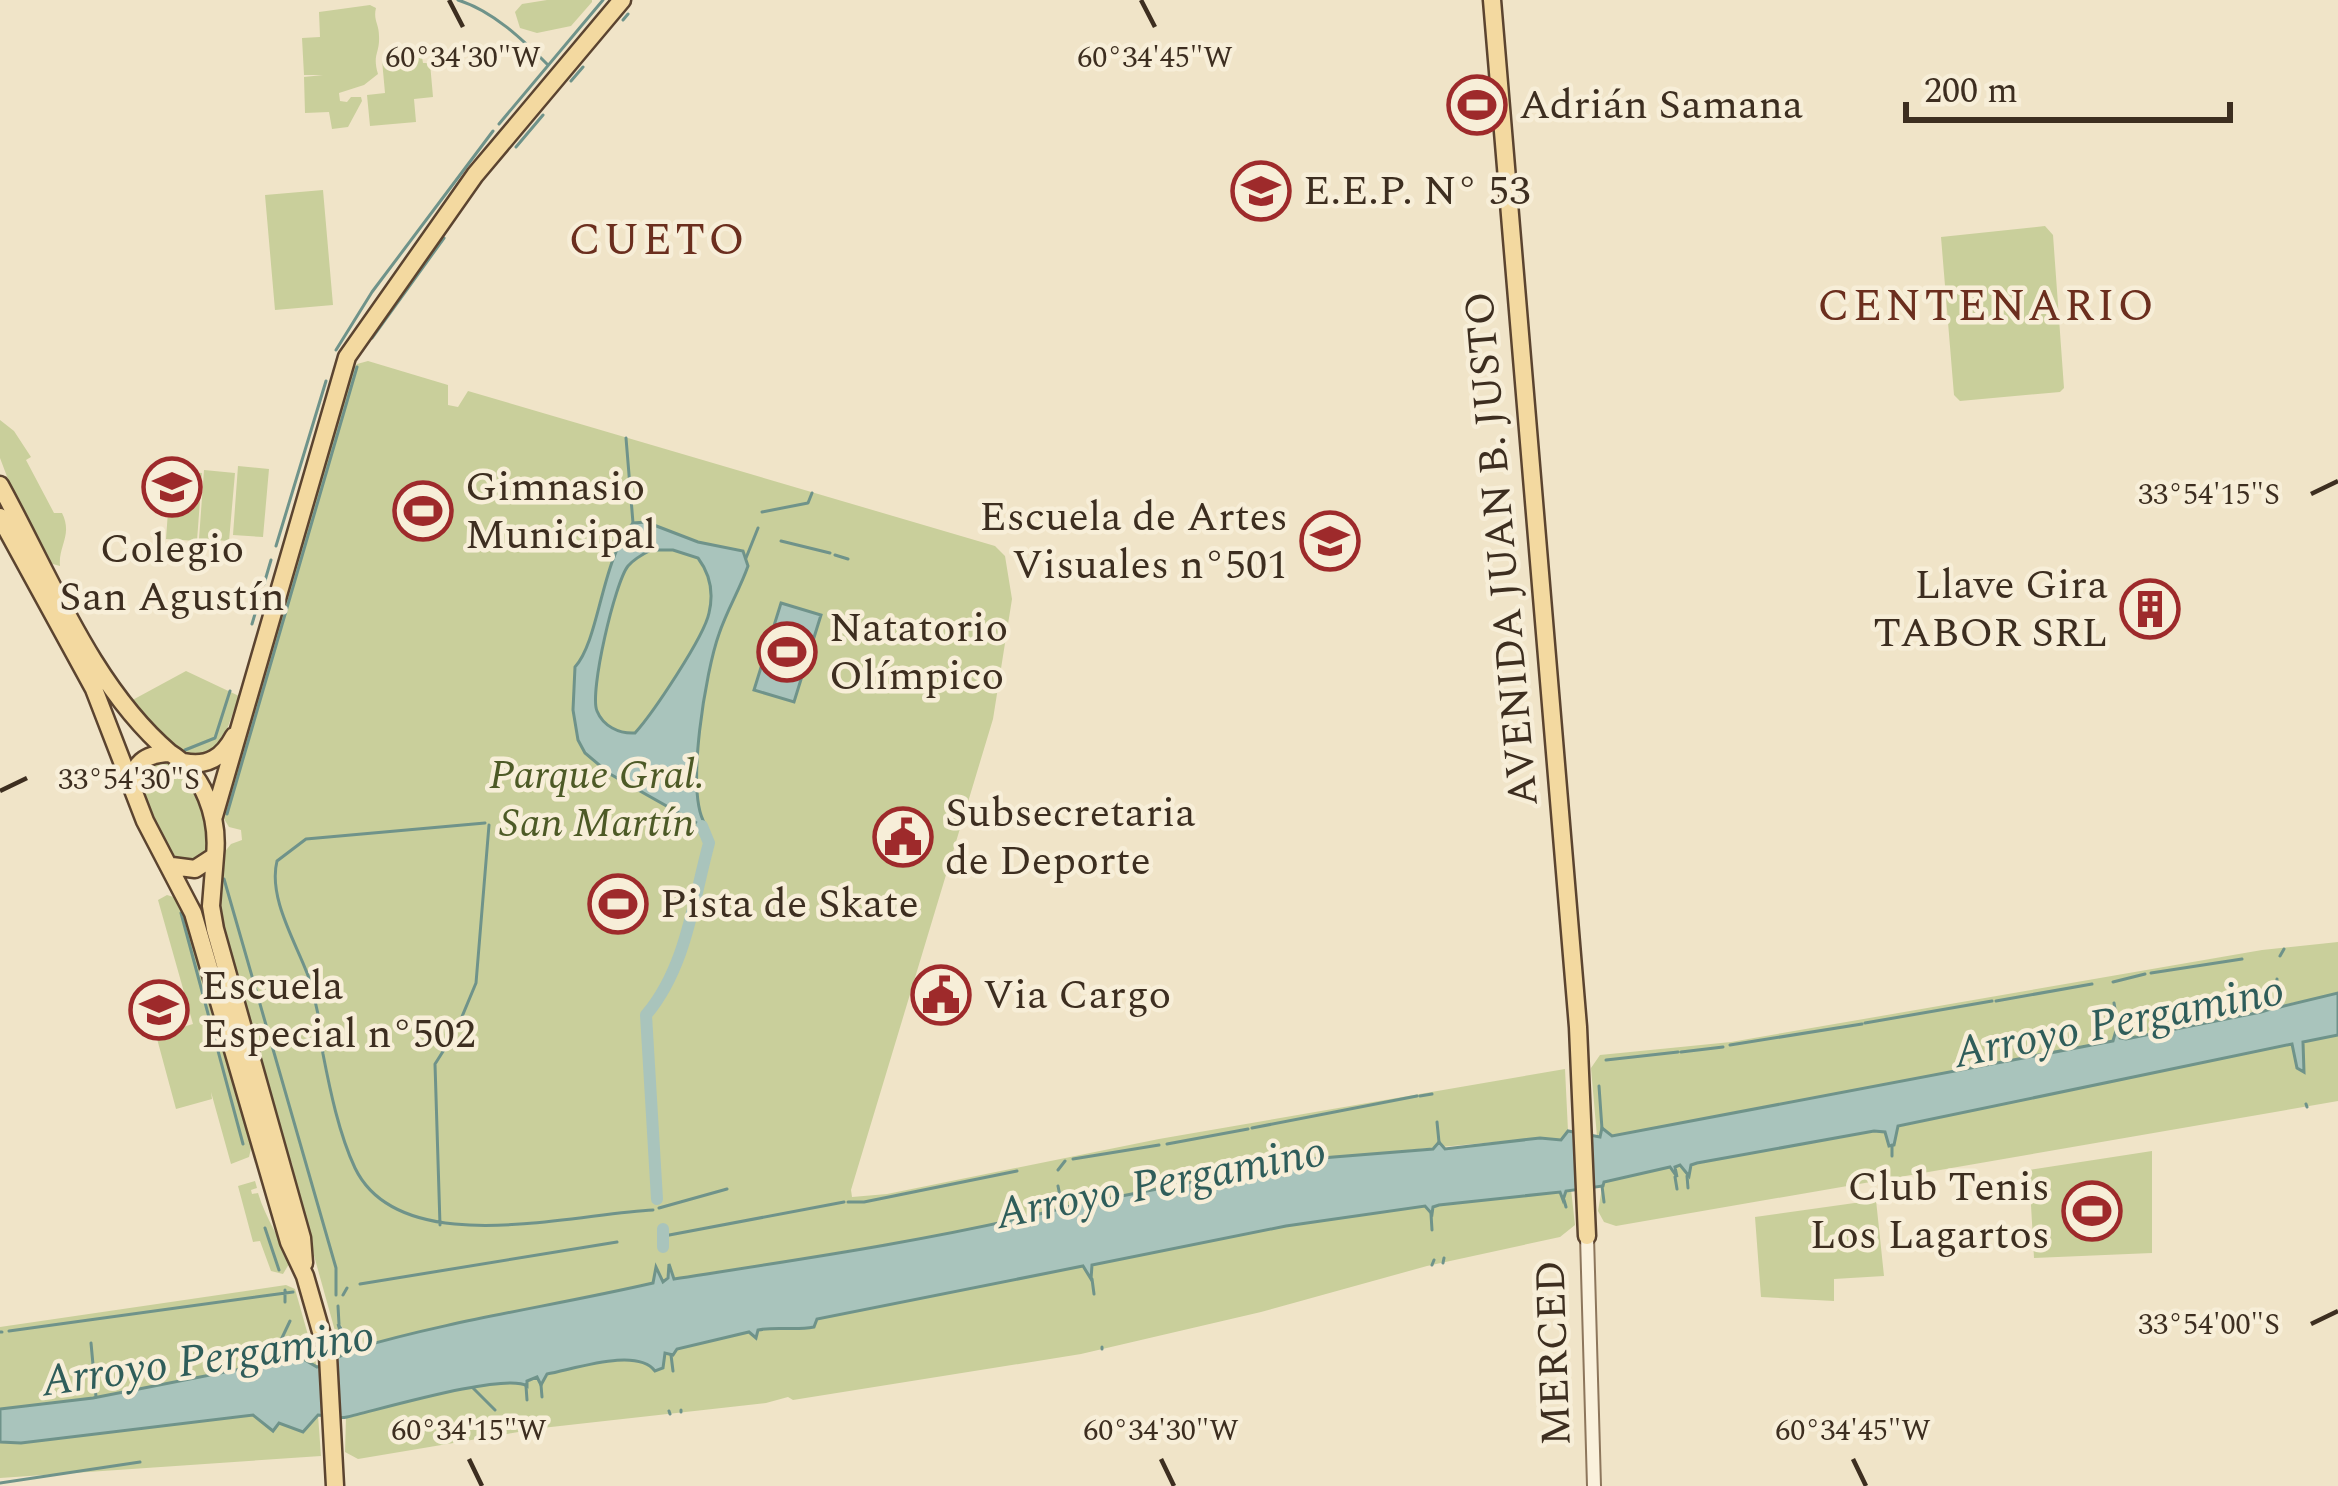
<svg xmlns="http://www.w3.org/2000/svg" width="2338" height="1486" font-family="Spectral,serif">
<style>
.green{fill:#c9cf9b}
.water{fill:#a9c4bc;stroke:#6f938a;stroke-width:3;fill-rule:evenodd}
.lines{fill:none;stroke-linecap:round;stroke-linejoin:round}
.stream{stroke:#6f938a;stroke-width:3}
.canal{stroke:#a9c4bc;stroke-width:12}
.minor-casing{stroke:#8d765c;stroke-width:16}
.major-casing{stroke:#5b4430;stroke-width:21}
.minor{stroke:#faf1dc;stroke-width:12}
.major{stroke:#f3d9a0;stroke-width:16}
.ticks{fill:none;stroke:#3d2e20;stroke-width:4.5}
.labels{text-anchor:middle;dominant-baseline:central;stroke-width:9;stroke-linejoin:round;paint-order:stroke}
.poi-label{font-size:42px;fill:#3d2e20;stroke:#f7eed8;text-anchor:start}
.street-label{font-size:42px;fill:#3d2e20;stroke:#f7eed8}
.park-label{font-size:42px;font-style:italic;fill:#4d5a26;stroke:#f7eed8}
.neighbourhood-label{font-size:45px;letter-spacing:3px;fill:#6b2e1e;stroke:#f7eed8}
.water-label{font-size:45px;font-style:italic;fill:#2f5d5a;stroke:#f7eed8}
.ticks-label{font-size:30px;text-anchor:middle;fill:#3d2e20;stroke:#f7eed8;stroke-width:9;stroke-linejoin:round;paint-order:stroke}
</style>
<rect width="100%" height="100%" fill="#f0e4c8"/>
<!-- green -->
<path class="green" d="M547,0H592V2L571,26L537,33L520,28L515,12L522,4Z
M370,5L376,8C373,20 379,24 379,36C380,54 372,54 378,74L364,85L339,93L340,101L347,102L351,97H361L362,101L348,127L332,129L329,112L305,113L304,77L323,75H304L302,38L320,37L319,12Z
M422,57L423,63H430L433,97L414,99L416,122L370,126L367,95L385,93L382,60Z
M323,190L333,305L275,310L265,195Z
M2045,226L2053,235L2064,388L2060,392L1960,401L1954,395L1941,237Z
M368,361L448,385V405L458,407L468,391L995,546L1005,556L1012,599L993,719L851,1190L852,1197L887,1194L1159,1139L1565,1069L1568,1131L1561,1140L1540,1138L1309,1159L1066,1207L1060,1196L1061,1208L987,1227L674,1280L670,1272L663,1282L656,1267L653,1283C553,1306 452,1320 354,1349L341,1325L347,1353L342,1356L301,1209L292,1163L284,1148L218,920L223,854L231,844L242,840L241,830L229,827L221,814L351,372L357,364Z
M0,420L14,431L31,457L26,460L54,513H62C73,535 58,546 60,566L49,563L17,503L0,458Z
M238,466L269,469L263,537L233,535Z
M171,470L202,473L197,541L166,539Z
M204,470L235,473L229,541L199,539Z
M186,671L239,696L221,746L203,757C172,752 150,724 127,703Z
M164,758C196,783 205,808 208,848L194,862L179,860L172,853L147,807L139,778L141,768Z
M167,895L180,899L188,911L253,1140L249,1157L231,1164L211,1092L212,1099L176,1109L156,1035L193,1024L158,900Z
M2338,942V993L2126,1039L2120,1038L2118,1027L2113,1041L1612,1136L1602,1130L1597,1137L1591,1068L1600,1055L1731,1042L2262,950Z
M2338,1035V1101L1616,1226L1604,1222L1598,1211L1603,1182L1670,1167L1677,1176L1675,1166L1680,1165L1688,1176L1691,1164L1697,1163L1874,1131L1885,1132L1886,1139H1896L1898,1127L2292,1044L2297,1068L2303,1064V1042Z
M2152,1151V1253L2034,1258L2029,1170Z
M255,1181L257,1188L251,1190L252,1194L258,1193C266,1220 281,1238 289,1264L283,1274L271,1271L260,1241L253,1242L238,1186Z
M1571,1189L1575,1225L1560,1237L1427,1266L1261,1312L1081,1354L793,1400L788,1397L766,1403L542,1428L358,1459L345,1452L346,1417L410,1399L509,1381L539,1380L547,1374C573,1369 636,1348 653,1368L665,1353L673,1355L677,1349L749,1332L757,1338L758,1330L783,1326L814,1327L817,1319L1084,1266L1091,1278L1092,1265L1286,1226L1425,1206L1432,1214L1433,1207L1439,1205L1561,1192L1563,1200L1565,1191Z
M1876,1200L1884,1276L1834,1279V1301L1761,1297L1755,1217Z
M286,1285L295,1289L317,1367L293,1353L286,1356L281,1352L279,1359L266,1364L93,1398L0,1409V1327Z
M253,1415L274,1430L278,1422L306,1428L318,1415L321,1456L0,1478V1442Z"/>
<!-- water -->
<path class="water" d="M646,522L698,542L743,551L748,566C740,589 727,610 719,634C706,670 685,792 705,824L702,826L610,774L585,753L578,740L573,710L575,667C600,639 601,559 633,523ZM651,550H673L698,558C710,574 714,592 709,613C704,637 653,713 635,733C619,734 603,726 597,711C589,693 615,582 628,566C634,559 643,554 651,550Z
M781,603L821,615L794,702L754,690Z
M2338,993V1035L2303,1042L2304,1072L2297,1068L2292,1044L1898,1126L1894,1145L1889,1146L1885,1132L1874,1131L1697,1163L1691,1165L1689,1176L1680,1165L1675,1167L1677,1177L1670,1167L1604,1182L1603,1186L1566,1191L1563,1200L1560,1192L1439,1205L1433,1207L1432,1214L1425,1206L1286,1226L1092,1265L1091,1279L1083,1266L817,1319L814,1327C793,1331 779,1326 758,1330L756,1338L749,1332L677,1349L673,1355L665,1353L663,1368L655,1371C637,1347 575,1369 547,1374L541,1385L537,1377L527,1381V1386C506,1372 378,1410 347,1417C339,1419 326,1416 318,1415L303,1432L279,1423L273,1431L253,1415L21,1443L0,1442V1409L93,1398L266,1364L279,1359L280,1352L286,1356L293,1353L317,1367L347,1353L338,1324L354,1349C452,1320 553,1306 653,1283L656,1267L663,1282L668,1278L669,1264L674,1279C803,1259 933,1240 1060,1209V1195L1066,1207L1309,1159L1433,1149L1439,1142L1445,1149L1540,1138L1561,1140L1568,1131L1600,1137L1602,1128L1612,1136L2113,1041L2117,1027L2120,1038L2126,1039L2261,1012L2274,1008L2276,1003L2280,1007Z"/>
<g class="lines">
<!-- stream -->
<path class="stream" d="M458,0C493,11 522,39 548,65
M623,20L628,14
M571,81L583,67
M499,124L603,0
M516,147L543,115
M372,338L444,238
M336,350L372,292L493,131
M626,438L633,523
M762,512L808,503L812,493
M781,541L830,553
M276,546L326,381
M835,555L848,559
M746,558L758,528
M264,584L271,560
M252,624L261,594
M185,750L215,738L230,691
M227,814L357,367
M485,823L306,839L277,861C268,897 295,941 307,973C313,987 315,1003 319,1018C322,1029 321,1041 323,1054C330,1090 339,1134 355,1168C400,1261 570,1214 653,1210
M224,879L336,1268V1295
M181,913L243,1144
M2280,956L2284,949
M2151,973L2242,959
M2113,982L2145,974
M1996,1001L2092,984
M2114,1003L2118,1027
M2276,1003L2277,979
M1865,1023L1992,1001
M1730,1045L1862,1024
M1681,1052L1723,1047
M1606,1060L1678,1052
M1599,1086L1602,1129
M1420,1096L1432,1094
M2306,1104L2307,1107
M1437,1122L1439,1142
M1252,1128L1417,1096
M1167,1144L1248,1129
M1892,1145V1156
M1073,1159L1159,1145
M1058,1170L1065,1161
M1687,1176L1688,1188
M1675,1177L1677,1189
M1058,1186L1060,1196
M1602,1186L1604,1202
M1564,1200L1566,1207
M848,1202H864L1017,1171
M659,1208L727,1189
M1431,1214L1432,1230
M440,1225L435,1064L456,1031L476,983L489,825
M265,1228L279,1270
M664,1236L844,1202
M665,1242V1247
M1443,1263L1444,1258
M1432,1265L1434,1260
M1092,1279L1094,1294
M360,1284L617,1242
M285,1290V1302
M343,1295L347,1288
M338,1306L339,1324
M9,1331L293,1292
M0,1332H2
M91,1343L96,1397
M1102,1347V1349
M280,1352V1342L290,1321
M671,1355L673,1371
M541,1385L542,1397
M526,1386L527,1400
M473,1388L495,1410
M681,1410V1412
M669,1411L670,1414
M0,1483L140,1462"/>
<!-- canal -->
<path class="canal" d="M657,1199L646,1015C686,968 693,902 709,843L702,826
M663,1247V1229"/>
<!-- minor casing -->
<g class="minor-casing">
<path id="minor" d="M1587,1236L1594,1486"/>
</g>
<!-- major casing -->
<g class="major-casing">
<path id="major" d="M1492,0L1578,1027L1587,1236
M0,485C49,574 92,687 170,753
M0,517L94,689L145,821L193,913L289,1242L305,1276L328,1356L335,1486
M184,762C208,767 223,757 234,736
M133,789C131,763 145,754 170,753C204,774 219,817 215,856L195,869L172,866
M214,816L347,357L475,175L622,0
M215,856L211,906L215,929L302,1238L304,1263"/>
</g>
<!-- minor -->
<use href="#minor" class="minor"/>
<!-- major -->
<use href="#major" class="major"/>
</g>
<!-- ticks -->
<path class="ticks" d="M449,0L463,27M1141,0L1155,27M2311,494L2338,481M0,791L27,778M2311,1324L2338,1311M469,1459L482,1486M1161,1459L1174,1486M1853,1459L1866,1486"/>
<!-- icons -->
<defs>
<g id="stadium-ring" transform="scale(3)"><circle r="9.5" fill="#f7eed8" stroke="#9e2a2b" stroke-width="1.5"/><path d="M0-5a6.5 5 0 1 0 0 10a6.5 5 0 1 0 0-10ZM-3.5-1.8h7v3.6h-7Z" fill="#9e2a2b"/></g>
<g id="school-ring" transform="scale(3)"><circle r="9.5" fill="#f7eed8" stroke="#9e2a2b" stroke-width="1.5"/><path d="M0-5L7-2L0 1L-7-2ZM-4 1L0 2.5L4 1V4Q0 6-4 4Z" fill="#9e2a2b"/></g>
<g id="building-ring" transform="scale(3)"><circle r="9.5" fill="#f7eed8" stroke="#9e2a2b" stroke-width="1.5"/><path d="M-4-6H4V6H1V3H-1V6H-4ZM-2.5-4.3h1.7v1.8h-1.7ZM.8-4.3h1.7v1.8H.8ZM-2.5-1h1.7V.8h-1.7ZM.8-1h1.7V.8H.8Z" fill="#9e2a2b"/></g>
<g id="civic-ring" transform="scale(3)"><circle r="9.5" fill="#f7eed8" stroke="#9e2a2b" stroke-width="1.5"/><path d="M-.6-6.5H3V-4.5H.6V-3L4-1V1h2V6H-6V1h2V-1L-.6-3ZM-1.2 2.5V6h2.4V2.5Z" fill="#9e2a2b"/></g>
</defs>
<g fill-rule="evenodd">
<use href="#stadium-ring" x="1477" y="105"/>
<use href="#school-ring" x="1261" y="191"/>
<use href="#school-ring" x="172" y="487"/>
<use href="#stadium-ring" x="423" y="511"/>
<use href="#school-ring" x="1330" y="541"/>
<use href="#building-ring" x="2150" y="609"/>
<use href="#stadium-ring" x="787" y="652"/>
<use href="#civic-ring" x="903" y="837"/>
<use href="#stadium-ring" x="618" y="904"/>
<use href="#civic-ring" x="941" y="995"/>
<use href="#school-ring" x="159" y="1010"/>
<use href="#stadium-ring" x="2092" y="1211"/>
</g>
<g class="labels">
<!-- poi labels -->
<g class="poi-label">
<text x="1519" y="105">Adrián Samana</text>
<text x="1303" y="191">E.E.P. N° 53</text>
<text x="465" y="487">Gimnasio<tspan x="465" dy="48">Municipal</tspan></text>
<text x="1288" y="517" text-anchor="end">Escuela de Artes<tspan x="1288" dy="48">Visuales n°501</tspan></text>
<text x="172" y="549" text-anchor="middle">Colegio<tspan x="172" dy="48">San Agustín</tspan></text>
<text x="2108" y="585" text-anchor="end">Llave Gira<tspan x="2108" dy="48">TABOR SRL</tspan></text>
<text x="829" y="628">Natatorio<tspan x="829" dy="48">Olímpico</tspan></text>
<text x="945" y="813">Subsecretaria<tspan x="945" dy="48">de Deporte</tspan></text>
<text x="660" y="904">Pista de Skate</text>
<text x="201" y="986">Escuela<tspan x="201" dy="48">Especial n°502</tspan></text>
<text x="983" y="995">Via Cargo</text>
<text x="2050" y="1187" text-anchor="end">Club Tenis<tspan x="2050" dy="48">Los Lagartos</tspan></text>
</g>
<!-- street labels -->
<g class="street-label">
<text transform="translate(1502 549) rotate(-95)">AVENIDA JUAN B. JUSTO</text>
<text transform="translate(1554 1353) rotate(-92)">MERCED</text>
</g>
<!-- park labels -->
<g class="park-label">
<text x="597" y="775">Parque Gral.<tspan x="597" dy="48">San Martín</tspan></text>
</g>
<!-- neighbourhood labels -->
<g class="neighbourhood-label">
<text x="658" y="240">CUETO</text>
<text x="1987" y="306">CENTENARIO</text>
</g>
<!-- water labels -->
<g class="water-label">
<text transform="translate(2119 1022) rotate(-11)">Arroyo Pergamino</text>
<text transform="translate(1161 1183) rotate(-11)">Arroyo Pergamino</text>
<text transform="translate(208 1359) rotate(-8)">Arroyo Pergamino</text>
</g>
</g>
<g class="ticks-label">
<text x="463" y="67">60°34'30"W</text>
<text x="1155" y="67">60°34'45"W</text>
<text x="2209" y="504">33°54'15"S</text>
<text x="129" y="789">33°54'30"S</text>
<text x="2209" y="1334">33°54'00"S</text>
<text x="469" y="1440">60°34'15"W</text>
<text x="1161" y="1440">60°34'30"W</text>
<text x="1853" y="1440">60°34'45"W</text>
</g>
<!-- scale -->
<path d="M1906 102v18h324v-18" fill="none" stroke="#3d2e20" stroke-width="6"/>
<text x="1924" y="102" font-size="36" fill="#3d2e20" stroke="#f7eed8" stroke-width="9" paint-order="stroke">200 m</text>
</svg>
